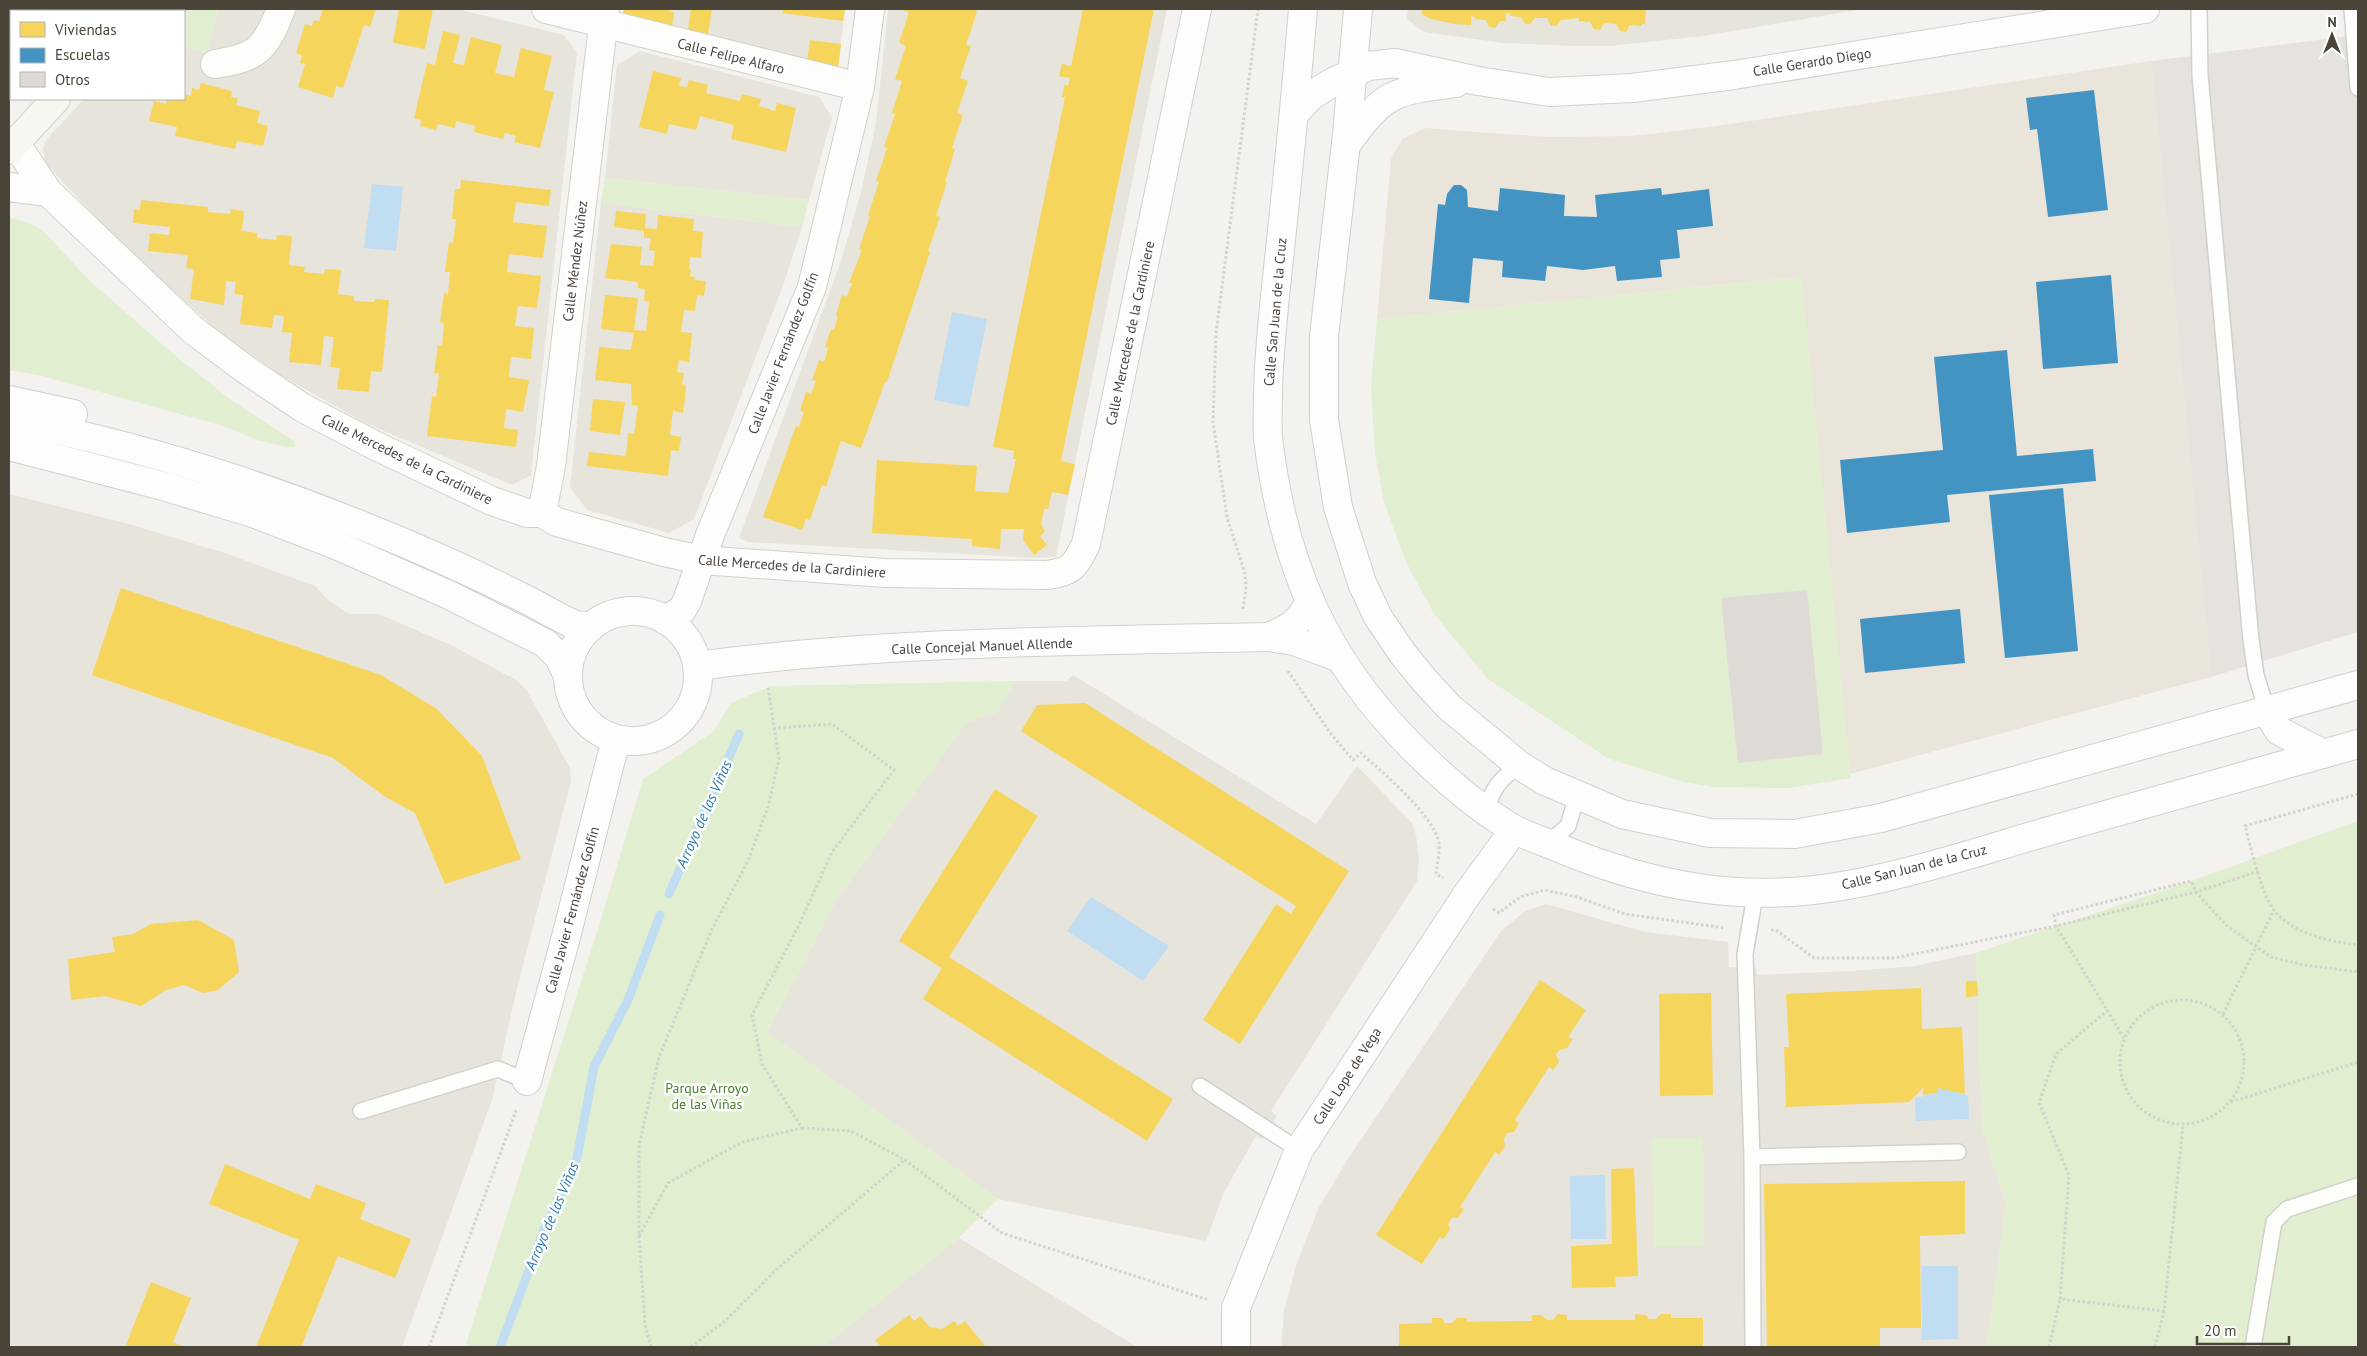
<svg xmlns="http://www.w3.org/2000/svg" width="2367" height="1356" font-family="'PT Sans',sans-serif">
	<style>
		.residential { fill: #e7e4dc }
		.education { fill: #eae5da }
		.green { fill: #e1eecf }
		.parking { fill: #e6e3df }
		.water { fill: #c0ddf1 }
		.homes { fill: #f6d55c }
		.schools { fill: #4393c3 }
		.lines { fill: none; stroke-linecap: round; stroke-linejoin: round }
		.stream { stroke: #c0ddf1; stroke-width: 9 }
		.building { fill: #dedbd6 }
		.lane-casing { stroke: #d2d0cb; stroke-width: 18 }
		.street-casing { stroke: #d2d0cb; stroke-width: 30 }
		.secondary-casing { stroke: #d3cfc5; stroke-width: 30 }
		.path { stroke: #d3d2cc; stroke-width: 3; stroke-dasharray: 2.5 2.5; stroke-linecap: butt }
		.lane { stroke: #fdfdfc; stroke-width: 15 }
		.street { stroke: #fdfdfc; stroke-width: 28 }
		.secondary { stroke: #f7f6f1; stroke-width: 28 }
		.labels { text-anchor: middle; stroke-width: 5; stroke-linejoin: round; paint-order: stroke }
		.street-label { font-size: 14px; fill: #4b4439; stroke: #fff }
		.park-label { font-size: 14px; fill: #4a7f2a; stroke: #fff }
		.water-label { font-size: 15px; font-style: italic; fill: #2e7ab2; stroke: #fff }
	</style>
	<rect width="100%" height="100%" fill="#f4f2ee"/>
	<g class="residential">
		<path d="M9,9H97L96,11H11V92L9,93Z"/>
		<path d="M219,9H457L564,35L577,52L531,475L512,485L365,423L284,377L223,335L126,249L45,163L43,148L46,140L84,99H184V47L206,53Z"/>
		<path d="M624,9H845L838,69L623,14Z"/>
		<path d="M888,9H1167L1056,557L1034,558L748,542L739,538L841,261L861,192L876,123Z"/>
		<path d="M1408,9H1863L1703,36L1609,46H1574L1504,43L1424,32L1407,19Z"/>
		<path d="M640,51L819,97L832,118L809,200L605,178L617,65Z"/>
		<path d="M601,203L802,227L785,280L694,519L669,533L587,510L570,487Z"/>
		<path d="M9,494L129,524L225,553L315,586L329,601L350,614H379L453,646L518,681L527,691L570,768L571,781L517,988L492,1100L402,1347H9Z"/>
		<path d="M1073,675L1316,824L1357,766L1412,823L1416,835L1419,860L1417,881L1271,1111L1277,1116L1262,1139L1256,1136L1224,1192L1206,1241L998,1199L767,1032L837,899L966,723L997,712L1016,681H1066Z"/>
		<path d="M1546,904L1645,932L1728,942L1729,967L1756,968L1757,975L1852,971L1915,966L1976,953L1982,1128L2006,1204L1987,1347H1281L1284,1311L1296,1266L1318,1209L1346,1162L1501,931L1525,911Z"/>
		<path d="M959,1238L1137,1347H822Z"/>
	</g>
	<path class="education" d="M2151,61L2211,677L1850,774L1801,277L1377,319L1391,159L1402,139L1425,128L1548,137L1632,136L1709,127Z"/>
	<g class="green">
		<path d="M155,9H219L206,53L184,47V11H153Z"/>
		<path d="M605,178L809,200L802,227L601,203Z"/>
		<path d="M12,218L29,223L42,230L91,282L178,358L231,400L294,441L295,447H287L257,440L224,426L42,376L9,370V219Z"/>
		<path d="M1802,277L1851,778L1788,788L1712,787L1684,782L1609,759L1488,679L1434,614L1406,562L1384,502L1375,454L1371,385L1377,319Z"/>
		<path d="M1016,681L997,712L966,723L837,899L767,1032L998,1199L959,1238L822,1347H470L466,1344L601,919L643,779L714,731L731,703L771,686Z"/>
		<path d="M2358,821V1347H1987L2006,1204L1982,1128L1976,953L2191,881Z"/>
		<path d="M1703,1137L1704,1246L1654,1247L1652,1138Z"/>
	</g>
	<path class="parking" d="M2358,35V632L2211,677L2151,61Z"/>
	<g class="water">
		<path d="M372,184L403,187L396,251L364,248Z"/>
		<path d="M952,312L987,319L969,407L934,400Z"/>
		<path d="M1091,897L1169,946L1143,981L1067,931Z"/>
		<path d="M1937,1088L1953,1090L1968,1096L1969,1119L1916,1121L1915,1098L1937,1093Z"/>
		<path d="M1605,1175L1606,1239H1571L1570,1176Z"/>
		<path d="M1921,1266H1958V1339L1922,1340Z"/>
	</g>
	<g class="homes">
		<path d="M69,9H97L96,11H68Z"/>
		<path d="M323,9H376L370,27L364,25L343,88L336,86L333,98L298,87L305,64L300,63L302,56L296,53L305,24L312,26L314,20L319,21Z"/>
		<path d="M399,9H433L425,49L393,43Z"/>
		<path d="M624,9H669V11L674,12L672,27L623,14Z"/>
		<path d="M691,9H712L708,35L688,30Z"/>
		<path d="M783,9H845L843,21L782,13Z"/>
		<path d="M904,9H974L977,12L966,45L971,46L960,78L968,81L957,113L963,115L952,148L955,149L945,182H947L936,216L940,217L928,251L930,252L887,382H885L861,448L841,441L826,487L822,485L810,520L806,519L802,530L763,517L796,426L799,427L804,412L800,411L806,392L811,394L816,381L812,380L819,360L824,362L828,348L825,347L831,329L834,330L838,316L836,315L842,295L847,297L852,283H849L862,250L859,249L870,216L868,215L879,182L876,181L887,148L884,147L895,114L892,113L902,81L895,79L906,46L899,43L909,12L903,11Z"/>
		<path d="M1083,9H1154L1061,461L1075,464L1068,495L1052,492L1048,509H1044L1041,524L1045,532L1040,536L1047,545L1034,555L1023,540L1024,529H1001L1000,549L972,546V539L872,533L877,460L977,466L975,491L1008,493L1016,459H1013L1014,451L993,447L1065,97H1062L1064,85L1068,86L1070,78L1059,76L1062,64L1071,66Z"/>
		<path d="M1422,9H1646L1645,24H1642L1641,26L1630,25L1626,32L1620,31L1616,24L1604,23L1600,30L1594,29L1590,22L1579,21V18L1561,20L1556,26H1551L1547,18H1535L1530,24H1525L1521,17L1510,16V13H1506V21H1500L1495,28L1489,27L1486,20L1475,19V17L1471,16V25L1455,24L1431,19L1422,14Z"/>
		<path d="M443,31L460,35L453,63L464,65L471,37L502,45L495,73L514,77L521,48L552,56L544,90L554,92L540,148L514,142L516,136L505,133L503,139L474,132L475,126L456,121L455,128L438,124L436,130L420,126L421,120L414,118L427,63L435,65Z"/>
		<path d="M810,40L841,44L838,69L807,61Z"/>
		<path d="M653,71L681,78L679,86L687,87L689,80L708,85L706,93L740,101L742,94L761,99L759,106L775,111L777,103L796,108L786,152L731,139L734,125L700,116L696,130L669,124L667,134L639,127Z"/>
		<path d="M201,83L232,91L231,97L238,98L236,105L260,111L257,123L268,126L263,146L237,141L235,149L175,136L177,127L149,121L154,101L166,104L167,99H184V94L191,96L192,88L199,90Z"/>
		<path d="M461,180L551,190L549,206L516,202L513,222L547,226L543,258L509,254L507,272L541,276L537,308L518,306L515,326L534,328L531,359L511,357L509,377L529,380L523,412L506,409L504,428L518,430L516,447L427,436L432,396L436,397L439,374L434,373L438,345L442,346L444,323L440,322L444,293L448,294L450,272H445L449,242L453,243L456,219H452L455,189H460Z"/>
		<path d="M141,200L208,207V212L230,214L231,209L244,211L242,231L257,233V238L276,240L277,235L292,236L289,265L305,267L304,272L324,274L325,269L341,270L338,294L354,296V301L374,302L375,299L389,300L382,372L371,371L369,392L337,389L340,368L330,367L334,337L324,336L321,365L289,362L292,333L282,332L284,316L274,315L272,328L240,324L243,295L234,294L236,282L226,281L224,305L190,299L194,269L186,268L188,255L148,251L150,233L169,235L170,227L133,223L134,209L140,210Z"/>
		<path d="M616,211L646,214L645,228L657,229L658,215L694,219L693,231L703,232L701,258L690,257L689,270H691L690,276L695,277L694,280L706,281L704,296L697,295L695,311L684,310L681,332L692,333L689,362L679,360L677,372L684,373L682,384L686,385L685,399L683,413L673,411L670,435L681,437L679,451L671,450L668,476L587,466L589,452L626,456L628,433L634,434L638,406L632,405L631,384L595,380L599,347L631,350L634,333L601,329L605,295L638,298L634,330L646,331L649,302L644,301L645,289L638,288V282L605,278L611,244L642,247L640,265L653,266L655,251L649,250L651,238H644V231L614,227Z"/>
		<path d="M593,399L625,402L620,435L590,431Z"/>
		<path d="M121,588L381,675L437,709L482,756L521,859L445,884L415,813L384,796L333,758L92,675Z"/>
		<path d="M1085,703L1349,871L1240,1044L1203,1020L1276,904L1291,914L1296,906L1021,731L1037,705Z"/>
		<path d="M995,789L1038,816L949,957L1173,1099L1147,1141L923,999L942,968L899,941Z"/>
		<path d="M198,920L234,940L239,972L218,990L203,993L184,985L166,990L141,1006L105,996L71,1000L68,959L115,952L112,937L133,934L151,924Z"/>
		<path d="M1540,980L1586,1010L1568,1037L1573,1039L1567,1048L1560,1050L1556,1054L1559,1062L1553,1070L1549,1067L1515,1120L1519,1123L1514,1132L1507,1133L1504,1139L1505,1146L1499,1155L1495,1152L1460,1207L1464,1209L1458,1218H1452L1448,1224L1450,1229L1444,1239L1440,1237L1422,1264L1376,1235Z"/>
		<path d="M1966,981H1977L1978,996L1966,997Z"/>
		<path d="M1921,988L1922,1029L1962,1027L1965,1094L1937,1088V1093L1923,1095V1088L1909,1102L1786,1107L1784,1047H1789L1786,994Z"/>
		<path d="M1711,993L1713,1095L1660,1096L1659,994Z"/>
		<path d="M225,1164L310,1199L316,1184L366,1203L360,1219L411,1239L395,1278L338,1256L301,1347H256L299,1240L209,1204Z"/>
		<path d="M1634,1168L1638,1276L1615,1277L1616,1287L1572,1288L1571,1246L1612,1244L1611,1169Z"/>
		<path d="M1965,1181V1234L1920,1236L1921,1328H1880V1347H1767L1764,1184Z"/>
		<path d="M151,1282L191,1298L173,1342L185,1347H125Z"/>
		<path d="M1558,1314L1567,1315V1320H1635V1314L1646,1315L1649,1319H1656L1661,1314H1671V1318H1703V1347H1399V1324L1432,1323V1318H1442L1445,1323H1452L1457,1318H1467V1322L1532,1321V1315H1541L1547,1320H1553Z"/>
		<path d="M909,1315L914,1321L920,1316L930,1327L942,1329L954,1321L958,1326L965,1321L986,1347H881L875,1340Z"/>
	</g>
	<g class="schools">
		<path d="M2094,90L2108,210L2048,217L2037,129L2030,130L2026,98Z"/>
		<path d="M1454,185H1461L1467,190L1468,207L1498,211L1500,188L1565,195L1564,216L1597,217L1595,195L1661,188L1662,195L1709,189L1713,226L1677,230L1680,258L1660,260L1662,277L1617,281L1615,266L1583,270L1547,266L1545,281L1502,277L1503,261L1473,258L1469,303L1429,299L1438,204L1445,205L1447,194Z"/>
		<path d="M2111,275L2118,363L2043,369L2036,282Z"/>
		<path d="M2007,350L2017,456L2093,449L2096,481L1947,495L1950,522L1847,533L1840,460L1943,450L1934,357Z"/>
		<path d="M2063,488L2078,651L2005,658L1989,495Z"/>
		<path d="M1960,609L1965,663L1865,673L1860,619Z"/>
	</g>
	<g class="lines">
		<g class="stream">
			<path d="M669,894L739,734"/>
			<path d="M500,1347L543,1233L577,1158L594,1067L628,1000L660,915"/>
		</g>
	</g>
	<path class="building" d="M1807,590L1823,754L1738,763L1721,598Z"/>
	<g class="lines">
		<defs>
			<g id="lane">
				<path d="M2199,9L2200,75L2251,640L2256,675L2267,711"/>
				<path d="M2352,9L2358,88"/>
				<path d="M1487,811C1492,787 1500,780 1519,765"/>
				<path d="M1548,843L1568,826L1577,796"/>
				<path d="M1200,1086L1299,1150"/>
				<path d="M361,1111L498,1069L527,1081"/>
				<path d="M1752,1157L1958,1152"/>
				<path d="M1753,1347L1752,1157L1745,954L1755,895"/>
				<path d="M2253,1347L2274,1222L2287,1209L2358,1186"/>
			</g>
			<g id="street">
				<path d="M546,9L860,87"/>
				<path d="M1303,9C1296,92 1288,175 1279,259C1274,304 1269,348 1268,393C1268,408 1267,423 1268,438C1283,563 1323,658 1413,748C1442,777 1474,805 1510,827C1525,836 1543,841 1559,848C1654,887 1745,904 1848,885C1918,872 1987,849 2056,829C2157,801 2258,773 2358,744"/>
				<path d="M1358,9L1347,134L1324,336V420L1338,507L1362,583L1378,617L1403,654L1425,681L1449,707L1519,765L1545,781L1622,814L1710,833L1795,834L1881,818L2358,685"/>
				<path d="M215,64C258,58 266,48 281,9"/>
				<path d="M1295,113L1312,95L1333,82L1369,66L1395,63L1478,81L1549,92L1632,88L1734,75L2145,9"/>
				<path d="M9,144H16L48,192L194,331L245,369L303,408L376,446L492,501L527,513H542L557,522L664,552L701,560L885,573L1047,575C1072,572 1075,566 1086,544L1197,9"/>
				<path d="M1346,145C1384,92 1393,91 1456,83"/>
				<path d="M9,187L48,192"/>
				<path d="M9,400L73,414"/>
				<path d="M9,420C129,443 249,480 363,526C413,546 463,568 511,592C533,602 553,615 575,625L590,627"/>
				<path d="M9,446L163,486L253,513L336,545L449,595L545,643L559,657L567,674"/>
				<path d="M542,513L551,466L605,9"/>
				<path d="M1309,602C1301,622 1288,629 1268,637L1294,641L1338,657"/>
				<circle cx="633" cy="676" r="65"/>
				<path d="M665,620L682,610L687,601L710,535L812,287L860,87L870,9"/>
				<path d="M697,666C884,641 1079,641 1268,637"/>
				<path d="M2267,711L2279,731L2324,754"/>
				<path d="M527,1081L566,937L616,739"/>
				<path d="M1236,1347V1308L1299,1150L1468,893L1514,830"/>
			</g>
			<g id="secondary">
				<path d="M125,11L127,9"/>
				<path d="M9,150L56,99"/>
			</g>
		</defs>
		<use href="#lane" class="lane-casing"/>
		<use href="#street" class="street-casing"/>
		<use href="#secondary" class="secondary-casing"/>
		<g class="path">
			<path d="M1243,609L1246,588L1245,574L1227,517L1213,422L1216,333L1258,9"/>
			<path d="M1288,671L1331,734L1353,760L1361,753C1383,773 1433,814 1439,843C1440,852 1437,865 1436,874L1443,878"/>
			<path d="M2358,794L2245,826C2251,848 2261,893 2274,910C2294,935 2329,941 2358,945"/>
			<path d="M1493,909L1499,913L1520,897L1545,890L1577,897L1625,914L1725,928"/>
			<path d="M1771,930H1776L1814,958H1894L2056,926L2196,892L2259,871"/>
			<circle cx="2182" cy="1062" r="62"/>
			<path d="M2108,1010L2056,1054L2039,1103L2069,1175L2060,1299L2164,1311"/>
			<path d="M2223,1014L2274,910"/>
			<path d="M2124,1038L2056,926L2054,915L2191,881L2196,892L2227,926L2271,957L2304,965L2358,972"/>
			<path d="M2231,1102L2358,1062"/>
			<path d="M802,1128L851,1131L905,1160L1002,1233L1209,1300"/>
			<path d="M639,1236L668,1183L742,1142L802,1128L762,1064L752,1015L800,923L832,852L894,770L832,724L776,728"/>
			<path d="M429,1347L517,1108"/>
			<path d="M651,1347L645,1325L639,1236V1145L659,1057L712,929L748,861L768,807L779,759L768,687"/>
			<path d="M691,1347L725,1321L776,1270L904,1160"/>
			<path d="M2049,1347L2060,1299"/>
			<path d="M2155,1347L2164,1311L2183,1125"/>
		</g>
		<use href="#lane" class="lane"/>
		<use href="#street" class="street"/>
		<use href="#secondary" class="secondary"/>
	</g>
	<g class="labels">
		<g class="street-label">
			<text transform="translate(731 56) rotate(14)" y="5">Calle Felipe Alfaro</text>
			<text transform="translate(1812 62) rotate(-9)" y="5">Calle Gerardo Diego</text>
			<text transform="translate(575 261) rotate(-83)" y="5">Calle Méndez Núñez</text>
			<text transform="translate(1275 312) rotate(-85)" y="5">Calle San Juan de la Cruz</text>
			<text transform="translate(1130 333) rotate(-78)" y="5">Calle Mercedes de la Cardiniere</text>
			<text transform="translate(783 353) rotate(-69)" y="5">Calle Javier Fernández Golfín</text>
			<text transform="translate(407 459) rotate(26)" y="5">Calle Mercedes de la Cardiniere</text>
			<text transform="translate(792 566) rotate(4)" y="5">Calle Mercedes de la Cardiniere</text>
			<text transform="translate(982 646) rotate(-2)" y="5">Calle Concejal Manuel Allende</text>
			<text transform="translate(1914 867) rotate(-14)" y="5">Calle San Juan de la Cruz</text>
			<text transform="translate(572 910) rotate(-75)" y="5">Calle Javier Fernández Golfín</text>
			<text transform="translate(1347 1076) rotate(-57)" y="5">Calle Lope de Vega</text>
		</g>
		<g class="park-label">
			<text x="707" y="1093">Parque Arroyo<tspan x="707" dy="16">de las Viñas</tspan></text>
		</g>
		<g class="water-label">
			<text transform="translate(704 814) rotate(-66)" y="5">Arroyo de las Viñas</text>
			<text transform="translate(552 1216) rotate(-67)" y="5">Arroyo de las Viñas</text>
		</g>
	</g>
	<rect width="2367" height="1356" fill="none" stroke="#4b4439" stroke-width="20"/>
	<rect x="10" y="10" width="175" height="90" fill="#ffffff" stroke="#b7b4b0"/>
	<rect x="20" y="22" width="25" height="15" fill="#f6d55c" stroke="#b7b4b0"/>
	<text x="55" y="35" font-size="15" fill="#4b4439">Viviendas</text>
	<rect x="20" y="48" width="25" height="15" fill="#4393c3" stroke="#b7b4b0"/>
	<text x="55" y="60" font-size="15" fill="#4b4439">Escuelas</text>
	<rect x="20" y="72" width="25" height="15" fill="#dedbd6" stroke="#b7b4b0"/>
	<text x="55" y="85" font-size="15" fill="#4b4439">Otros</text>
	<g transform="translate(2332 35)" stroke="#ffffff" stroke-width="4" paint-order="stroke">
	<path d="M0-4L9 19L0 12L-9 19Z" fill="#4b4439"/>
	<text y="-8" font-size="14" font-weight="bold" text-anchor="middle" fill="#4b4439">N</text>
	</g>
	<path d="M2197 1336v8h92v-8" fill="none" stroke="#4b4439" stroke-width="2.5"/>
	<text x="2204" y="1336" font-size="15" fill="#4b4439" stroke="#ffffff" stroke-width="4" paint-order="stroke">20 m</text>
</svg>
